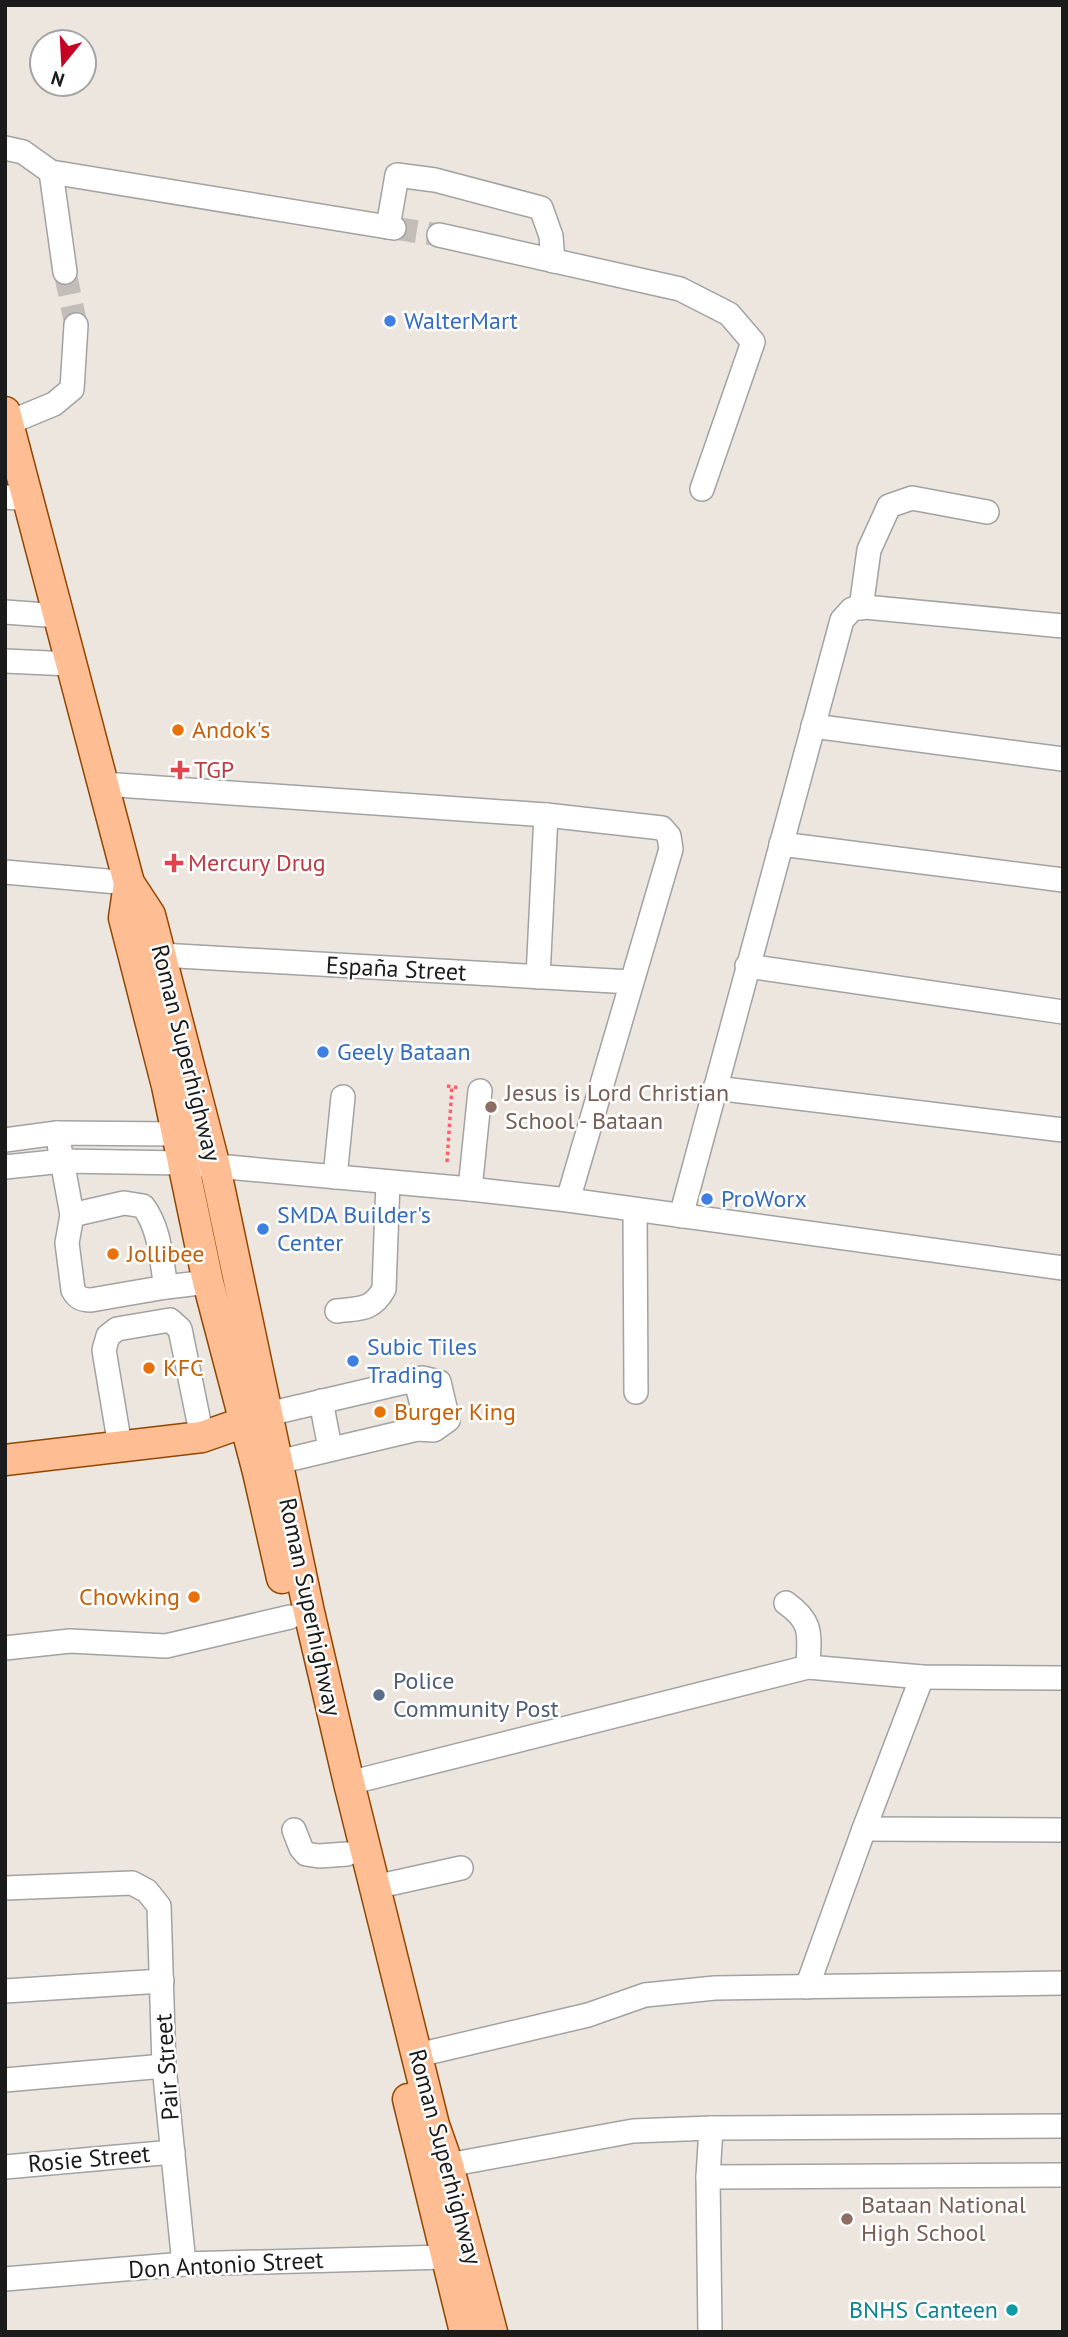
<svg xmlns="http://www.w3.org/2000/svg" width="1068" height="2337" font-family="'PT Sans',sans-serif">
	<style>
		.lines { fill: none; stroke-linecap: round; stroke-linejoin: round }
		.minor-tunnel { stroke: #c3bdb8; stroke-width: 23; stroke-dasharray: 23 11; stroke-linecap: butt }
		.minor-casing { stroke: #a2a2a2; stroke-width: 26 }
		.major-casing { stroke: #924700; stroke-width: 33 }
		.path { stroke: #ff5f6b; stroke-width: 3.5; stroke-dasharray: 3.5 3.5; stroke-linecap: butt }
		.minor { stroke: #fff; stroke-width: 23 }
		.major { stroke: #ffbd93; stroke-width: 30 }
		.shop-dot { fill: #3f7fe0; stroke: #fff; stroke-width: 2.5 }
		.food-dot { fill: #e8710a; stroke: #fff; stroke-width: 2.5 }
		.health-dot { fill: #e0444e; stroke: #fff; stroke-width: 2.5 }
		.education-dot { fill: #8d6e63; stroke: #fff; stroke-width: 2.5 }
		.service-dot { fill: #5c6f8a; stroke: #fff; stroke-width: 2.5 }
		.culture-dot { fill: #0f9aa8; stroke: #fff; stroke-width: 2.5 }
		.labels { text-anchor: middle; stroke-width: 5; stroke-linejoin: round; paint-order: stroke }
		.shop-label { font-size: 24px; fill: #366cbe; stroke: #fff; text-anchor: start }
		.food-label { font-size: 24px; fill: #c56008; stroke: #fff; text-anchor: start }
		.health-label { font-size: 24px; fill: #be3a42; stroke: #fff; text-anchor: start }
		.street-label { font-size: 24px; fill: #1b1b1b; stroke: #fff }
		.education-label { font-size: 24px; fill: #785e54; stroke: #fff; text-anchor: start }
		.service-label { font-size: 24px; fill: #4e5e75; stroke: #fff; text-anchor: start }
		.culture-label { font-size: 24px; fill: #0d838f; stroke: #fff; text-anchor: end }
	</style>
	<rect width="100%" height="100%" fill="#ede6df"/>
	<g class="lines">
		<g class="minor-tunnel">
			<path d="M394,228L439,235"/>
			<path d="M65,272L76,325"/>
		</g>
		<defs>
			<g id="minor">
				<path d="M5,148L23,152L51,172L65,272"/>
				<path d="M51,172L394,228"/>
				<path d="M388,227L397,175L435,180L541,208L551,236L553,261"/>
				<path d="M439,235L680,289L729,314L753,342L702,489"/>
				<path d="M8,423L54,404L72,389L76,325"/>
				<path d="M5,497L29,499"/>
				<path d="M861,608L869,550L889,506L912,498L987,512"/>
				<path d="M5,612L60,616"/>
				<path d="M5,661L71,664"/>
				<path d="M813,726L1063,759"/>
				<path d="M103,784L546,815L662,828L669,836L671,849L568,1200"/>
				<path d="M781,844L1063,880"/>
				<path d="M5,872L129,883"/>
				<path d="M161,955L631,982"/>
				<path d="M747,966L1063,1012"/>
				<path d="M538,977L546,815"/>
				<path d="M715,1088L1063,1130"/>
				<path d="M57,1133L72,1215L67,1243L73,1290C77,1298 82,1300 91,1300L166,1287"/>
				<path d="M5,1140L57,1133L177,1134L190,1137"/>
				<path d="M5,1167L63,1161L183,1163L470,1189L568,1200L1063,1268"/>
				<path d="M335,1177L343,1097"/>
				<path d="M470,1189L480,1091"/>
				<path d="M635,1210L636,1392"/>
				<path d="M72,1215L124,1203L143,1206C160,1228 161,1259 166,1287L208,1282"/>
				<path d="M681,1216L842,620L852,609L865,607L1063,626"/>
				<path d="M337,1311C359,1308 372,1311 384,1289L388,1182"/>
				<path d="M409,1382L417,1385L424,1413L417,1429"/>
				<path d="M321,1401L330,1448"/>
				<path d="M268,1414L422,1378L439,1382L448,1420L434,1430L417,1429L278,1462"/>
				<path d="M120,1446L104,1350L108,1336L117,1329L170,1320L180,1329L202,1437"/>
				<path d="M786,1603C814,1623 809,1635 808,1667"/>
				<path d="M5,1648L70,1641L166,1646L290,1617"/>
				<path d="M349,1783L808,1667L922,1677L1063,1678"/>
				<path d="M864,1829L1063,1830"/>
				<path d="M294,1830L301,1848L306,1854L319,1856L347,1854"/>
				<path d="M375,1887L461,1868"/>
				<path d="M5,1888L132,1883L147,1891L159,1906L164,2066L184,2264"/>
				<path d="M807,1987L864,1829L922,1677"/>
				<path d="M5,1991L162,1981"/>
				<path d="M418,2055L588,2015L645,1995L715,1988L1063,1983"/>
				<path d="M5,2080L164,2066"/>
				<path d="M711,2128L708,2177L1063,2175"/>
				<path d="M448,2165L633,2131L711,2128L1063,2126"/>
				<path d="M5,2167L173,2152"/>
				<path d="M708,2177L710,2332"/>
				<path d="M5,2279L184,2264L446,2257"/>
			</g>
			<g id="major">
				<path d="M5,412L129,883L150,915L215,1167L309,1612L349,1783L434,2125L448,2165L492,2332"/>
				<path d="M129,883L124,918L167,1086L208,1282L258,1472L282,1578"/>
				<path d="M5,1460L202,1437L262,1416"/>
				<path d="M408,2099L465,2332"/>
			</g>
		</defs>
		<use href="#minor" class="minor-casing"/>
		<use href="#major" class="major-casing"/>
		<g class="path">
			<path d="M447,1086L460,1088"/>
			<path d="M447,1162L452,1087"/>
		</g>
		<use href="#minor" class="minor"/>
		<use href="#major" class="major"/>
	</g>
	<g class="shop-dot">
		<circle cx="390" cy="321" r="7"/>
		<circle cx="323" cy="1052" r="7"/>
		<circle cx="707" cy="1199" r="7"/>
		<circle cx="263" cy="1229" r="7"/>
		<circle cx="353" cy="1361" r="7"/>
	</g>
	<g class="food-dot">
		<circle cx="178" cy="730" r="7"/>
		<circle cx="113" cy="1254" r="7"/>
		<circle cx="149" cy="1368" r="7"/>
		<circle cx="380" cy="1412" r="7"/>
		<circle cx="194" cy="1597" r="7"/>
	</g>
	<g class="health-dot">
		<path d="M176.5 759.5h7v7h7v7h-7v7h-7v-7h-7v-7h7z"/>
		<path d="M170.5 852.5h7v7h7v7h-7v7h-7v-7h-7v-7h7z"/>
	</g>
	<g class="education-dot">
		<circle cx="491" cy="1107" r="7"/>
		<circle cx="847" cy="2219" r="7"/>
	</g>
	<circle class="service-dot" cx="379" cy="1695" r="7"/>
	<circle class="culture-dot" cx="1012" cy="2310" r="7"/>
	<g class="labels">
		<g class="shop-label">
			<text x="404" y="329">WalterMart</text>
			<text x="337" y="1060">Geely Bataan</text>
			<text x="721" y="1207">ProWorx</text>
			<text x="277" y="1223">SMDA Builder's<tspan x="277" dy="28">Center</tspan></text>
			<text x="367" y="1355">Subic Tiles<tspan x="367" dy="28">Trading</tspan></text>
		</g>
		<g class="food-label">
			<text x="192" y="738">Andok's</text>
			<text x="127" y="1262">Jollibee</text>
			<text x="163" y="1376">KFC</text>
			<text x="394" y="1420">Burger King</text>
			<text x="180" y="1605" text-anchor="end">Chowking</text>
		</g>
		<g class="health-label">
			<text x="194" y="778">TGP</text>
			<text x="188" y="871">Mercury Drug</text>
		</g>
		<g class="street-label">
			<text transform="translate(396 969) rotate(3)" y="8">España Street</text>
			<text transform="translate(186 1053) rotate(76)" y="8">Roman Superhighway</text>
			<text transform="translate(310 1607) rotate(78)" y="8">Roman Superhighway</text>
			<text transform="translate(167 2067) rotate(-94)" y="8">Pair Street</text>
			<text transform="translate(445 2157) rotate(75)" y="8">Roman Superhighway</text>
			<text transform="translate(89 2159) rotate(-5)" y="8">Rosie Street</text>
			<text transform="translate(226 2265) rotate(-3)" y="8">Don Antonio Street</text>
		</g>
		<g class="education-label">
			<text x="505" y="1101">Jesus is Lord Christian<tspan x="505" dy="28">School - Bataan</tspan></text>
			<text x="861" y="2213">Bataan National<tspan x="861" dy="28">High School</tspan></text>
		</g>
		<g class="service-label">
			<text x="393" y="1689">Police<tspan x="393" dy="28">Community Post</tspan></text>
		</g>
		<g class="culture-label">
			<text x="998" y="2318">BNHS Canteen</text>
		</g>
	</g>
	<rect width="1068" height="2337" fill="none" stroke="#1b1b1b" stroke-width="14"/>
	<g transform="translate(63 63) rotate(198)"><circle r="33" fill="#ffffff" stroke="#a4a4a4" stroke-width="2"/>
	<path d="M0-5L12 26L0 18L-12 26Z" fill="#c60023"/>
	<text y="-10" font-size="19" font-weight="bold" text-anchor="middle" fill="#1b1b1b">N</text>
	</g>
</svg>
